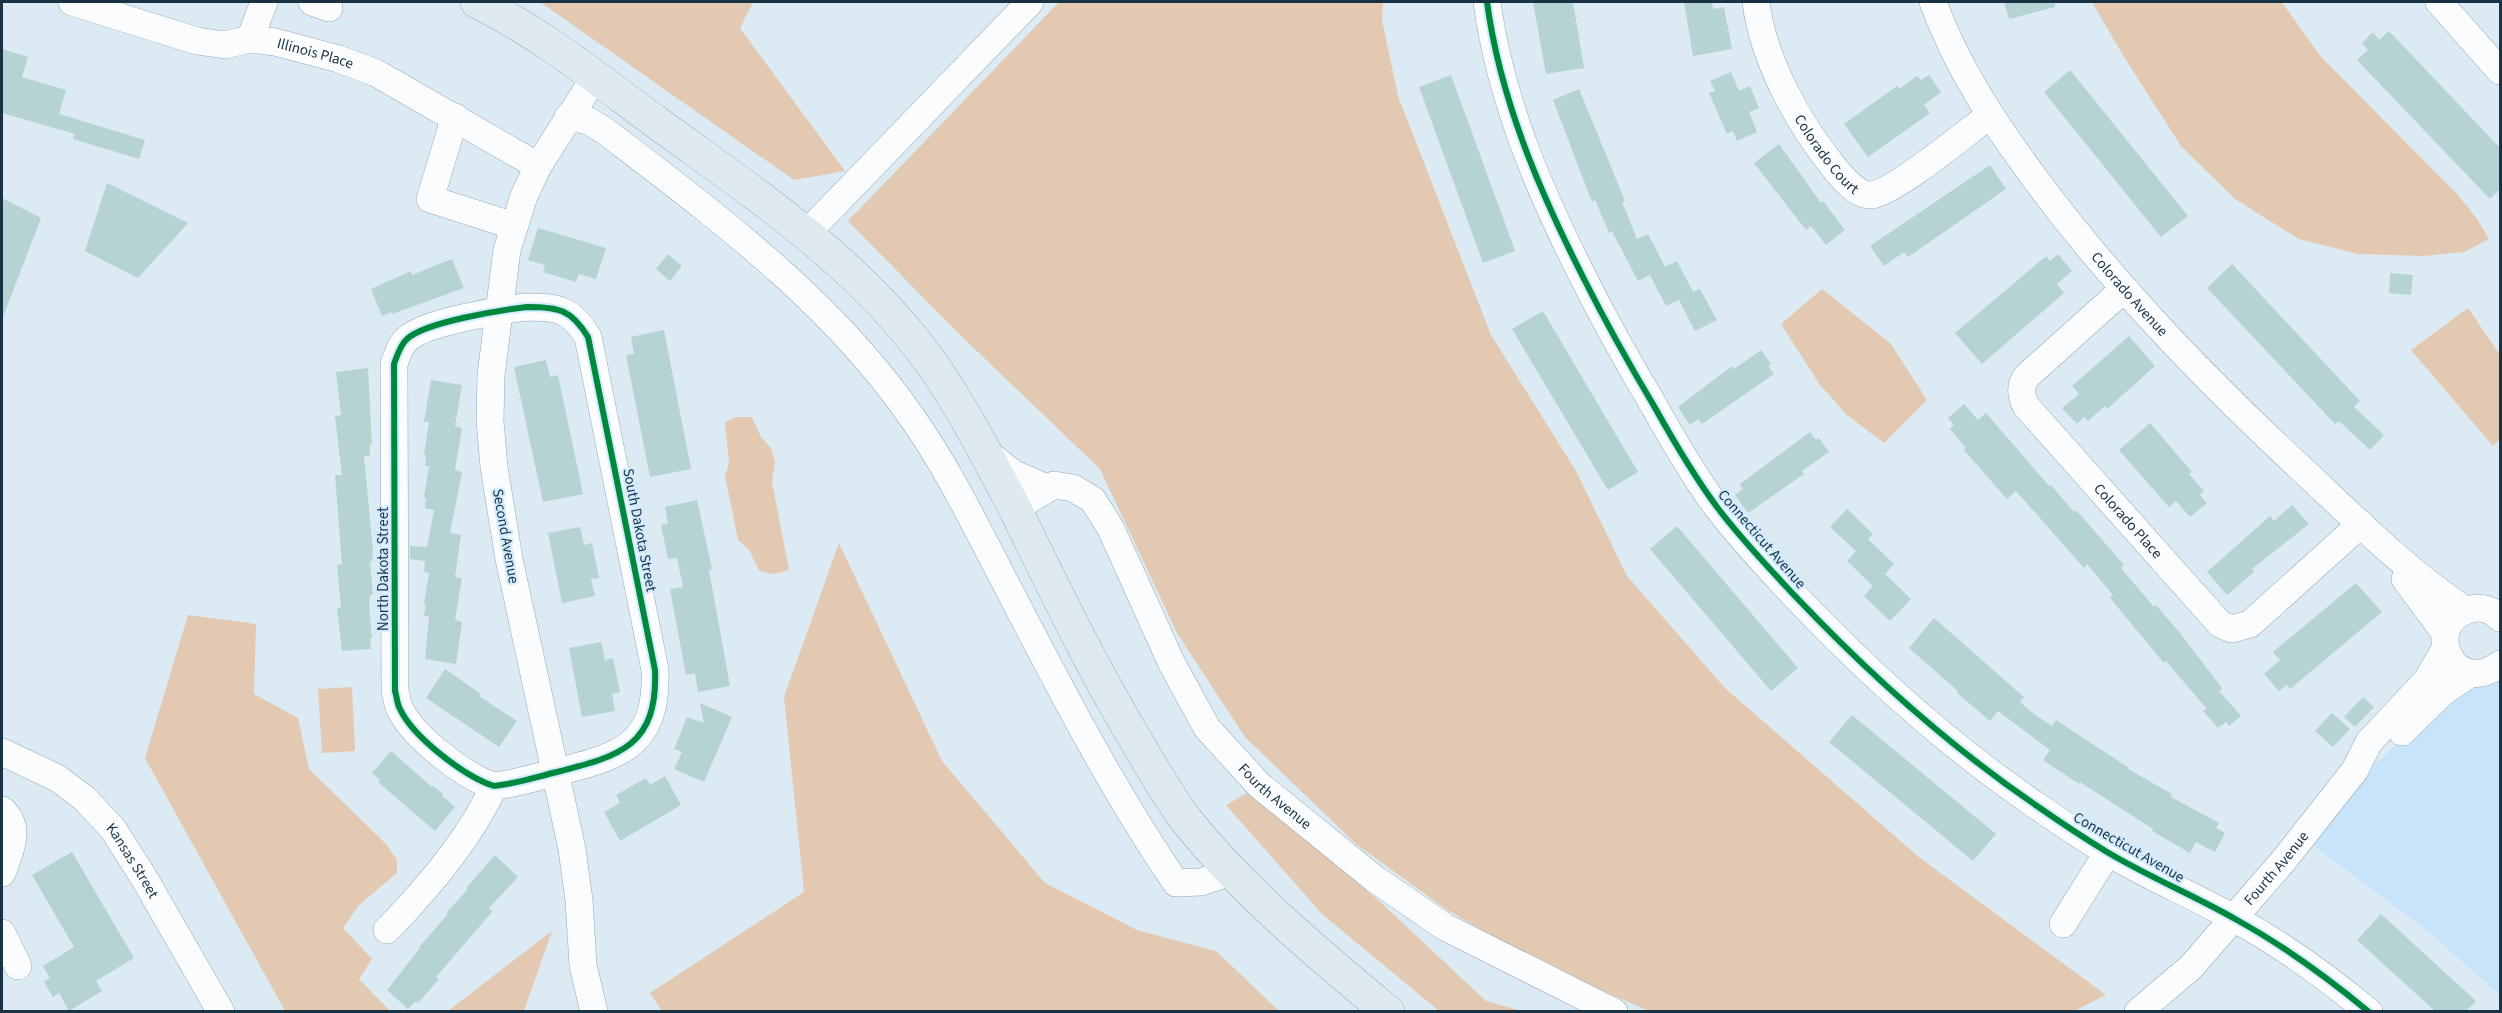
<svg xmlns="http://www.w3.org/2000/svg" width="2502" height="1013" font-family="'Source Sans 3',sans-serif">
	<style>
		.built { fill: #c8e4fa }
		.green { fill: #e4c9b2 }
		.building { fill: #b6d3d3 }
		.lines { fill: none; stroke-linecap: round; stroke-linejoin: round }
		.minor-casing { stroke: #96a8b4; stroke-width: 28 }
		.major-casing { stroke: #97aebb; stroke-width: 34 }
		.minor { stroke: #fafcfd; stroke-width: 27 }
		.major { stroke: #dfe9f0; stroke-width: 33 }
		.cycleway-casing { stroke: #d2ebfd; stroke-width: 10 }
		.cycleway { stroke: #00873e; stroke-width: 6 }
		.labels { text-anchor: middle; stroke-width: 4.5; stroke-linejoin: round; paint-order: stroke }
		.street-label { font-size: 15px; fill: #193345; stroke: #d2ebfd }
	</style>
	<rect width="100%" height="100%" fill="#dceaf3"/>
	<path class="built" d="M2500,666V995L2424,928L2310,843L2366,773L2456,689Z"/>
	<g class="green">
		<path d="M540,2H753L740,28L845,171L794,180Z"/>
		<path d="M1059,2H1383L1382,20L1398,96L1491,335L1576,471L1627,576L1725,688L1920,858L2106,995L2072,1012L1649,1011L1542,964L1447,910L1356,844L1245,737L1177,633L1100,469L957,332L848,221Z"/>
		<path d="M2092,2H2282L2321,57L2458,195L2477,219L2489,239L2464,252L2423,256L2358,254L2299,239L2235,199L2181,146L2124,57Z"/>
		<path d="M1822,289L1891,344L1927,400L1884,443L1847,415L1820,385L1781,324Z"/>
		<path d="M2468,308L2500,355V439L2493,446L2411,350Z"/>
		<path d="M736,417H752L761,437L771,448L775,462L772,482L789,570L774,574L759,571L750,551L738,540L725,476L729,464L725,422Z"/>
		<path d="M839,543L942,761L1045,883L1137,930L1216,951L1279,1011H662L650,993L804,892L784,697Z"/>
		<path d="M188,615L256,624L254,694L298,718L309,769L386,844L397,860V873L359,905L343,928L372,959L359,979L390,1011H285L145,758Z"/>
		<path d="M352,687L355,751L322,753L318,689Z"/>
		<path d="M1249,792L1377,899L1486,1001L1522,1011H1439L1322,914L1226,805Z"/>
		<path d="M552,931L524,1011H448Z"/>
	</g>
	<g class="building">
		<path d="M1533,2H1573L1584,68L1546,74Z"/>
		<path d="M1684,2H1712L1713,9L1724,7L1732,49L1693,56Z"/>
		<path d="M2004,2H2055V7L2009,19Z"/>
		<path d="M2389,31L2500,148V189L2490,199L2357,60L2368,50L2362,43L2373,32L2379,40Z"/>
		<path d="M2,49L28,57L22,77L66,90L59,114L145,140L139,159L73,139L75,134L2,113Z"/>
		<path d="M2070,70L2188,216L2161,237L2044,92Z"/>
		<path d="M1731,72L1739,91L1750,86L1759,108L1749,112L1757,132L1737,141L1733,131L1727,134L1709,93L1715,91L1710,81Z"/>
		<path d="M1451,75L1515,251L1483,263L1419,87Z"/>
		<path d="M1929,75L1941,92L1924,105L1930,113L1868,157L1844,124L1897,86L1899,89L1917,76L1921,80Z"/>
		<path d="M1579,89L1625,201L1622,202L1637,239L1648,234L1665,267L1677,261L1693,292L1700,289L1717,320L1695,331L1679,300L1666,306L1650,275L1638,281L1612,231L1609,233L1595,200L1592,202L1553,100Z"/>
		<path d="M1779,144L1821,203L1823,201L1845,230L1826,245L1811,226L1806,230L1754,163Z"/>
		<path d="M1990,165L2006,189L1908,257L1904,252L1884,266L1870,246Z"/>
		<path d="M107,183L188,223L138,278L85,251Z"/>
		<path d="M2,198L41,218L3,317H2Z"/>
		<path d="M538,228L606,248L596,279L579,274L576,282L543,272L545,265L528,260Z"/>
		<path d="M668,254L682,266L670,281L656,269Z"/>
		<path d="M2058,254L2072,271L2057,284L2064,293L1982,364L1955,333L2046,256L2050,261Z"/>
		<path d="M452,259L464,288L392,314L391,312L382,316L371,289L411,271L412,275Z"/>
		<path d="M2232,264L2360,401L2354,407L2384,435L2370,450L2339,421L2335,424L2207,288Z"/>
		<path d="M2390,273L2413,275L2411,295L2389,293Z"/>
		<path d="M1543,311L1638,472L1608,490L1512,329Z"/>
		<path d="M664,330L691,469L650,477L626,355L634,354L631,337Z"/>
		<path d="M2129,336L2155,366L2107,409L2105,406L2088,421L2084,417L2077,424L2062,408L2079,394L2072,386Z"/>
		<path d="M1761,350L1771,364L1768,366L1774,374L1702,424L1698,419L1690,425L1678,407L1732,366L1734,369Z"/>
		<path d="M546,360L550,377L558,375L583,494L543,502L514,367Z"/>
		<path d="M368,368L372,445H370V456H364L373,551L372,561L370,562L373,595H370L369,605L372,638H370L371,649L342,651L337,608H341L337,565L342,564L335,475H342L335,416L341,415L336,372Z"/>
		<path d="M431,380L462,385L455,426L462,428L455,470L462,472L450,533L461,535L455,577L462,578L455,620L462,622L456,664L425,659L429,616H424L426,605L424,604L429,573L424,572L425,561L410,559V546L427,547L434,510L425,508L426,498L424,497L429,466H425L426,455H424L429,422H424Z"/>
		<path d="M1964,404L1978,420L1986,413L2049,486L2051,485L2074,512L2076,510L2124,565L2121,568L2154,607L2156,605L2180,633L2222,688L2219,691L2241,716L2229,726L2226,722L2218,728L2203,711L2207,709L2166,661L2164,663L2110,598L2113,595L2087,564L2084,568L2016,491L2007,499L1964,450L1966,448L1950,429L1954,425L1948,418Z"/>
		<path d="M2150,423L2192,472L2189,474L2204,491L2200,495L2207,503L2190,517L2176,501L2169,507L2119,450Z"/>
		<path d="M1810,432L1816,440L1819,438L1829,452L1802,471L1804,474L1748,513L1735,495L1743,489L1740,484Z"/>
		<path d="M697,500L712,569L709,570L730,686L698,692L695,673L686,675L670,589L683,587L677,558L668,559L661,525L668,524L665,507Z"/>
		<path d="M2292,505L2309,524L2252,569L2254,572L2227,595L2207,572L2270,516L2274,521Z"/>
		<path d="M1847,509L1873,534L1868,539L1894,564L1885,574L1911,599L1890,621L1864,596L1873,586L1847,561L1856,551L1830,527Z"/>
		<path d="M1677,526L1798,668L1771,691L1650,549Z"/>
		<path d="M580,527L584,545L592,543L599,578L591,579L595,596L562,603L548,533Z"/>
		<path d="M2356,583L2382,612L2290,689L2287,685L2279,691L2264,674L2280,660L2273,652Z"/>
		<path d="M1934,618L2024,697L2020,702L2034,714L2052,726L2056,720L2129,768L2128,769L2172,794L2171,797L2219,823L2216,828L2225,833L2215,852L2196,842L2190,853L2152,831L2153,829L2080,782L2079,784L2043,760L2050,750L1998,711L1990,721L1957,693L1958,691L1909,648Z"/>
		<path d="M601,642L605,660L613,658L620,692L612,694L615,711L582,717L569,648Z"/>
		<path d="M445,669L481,694L479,696L517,721L499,747L426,698Z"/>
		<path d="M2363,697L2374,707L2355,727L2344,717Z"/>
		<path d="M700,703L732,717L704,782L674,769L682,752L674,749L687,717L704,723Z"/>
		<path d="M2332,713L2350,729L2333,747L2315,731Z"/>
		<path d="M1852,715L1996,834L1973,861L1829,742Z"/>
		<path d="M391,751L432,787L433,786L443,794L442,796L455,807L435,831L378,782L380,780L372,773Z"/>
		<path d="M665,776L681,805L620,841L604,812L620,803L616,795L646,778L650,785Z"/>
		<path d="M72,852L134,958L96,981L102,991L69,1011L59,993L53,997L44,982L50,978L43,966L74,947L32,875Z"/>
		<path d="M495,855L518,877L489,908L492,912L436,977L439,979L418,1003L416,1001L408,1009L387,990L420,948L419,947L448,914L446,913L468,889L466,888Z"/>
		<path d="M2381,914L2476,1001L2466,1011H2435L2357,940Z"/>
	</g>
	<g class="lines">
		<defs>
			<g id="minor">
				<path id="s1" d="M72,2L197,41L225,45L250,39L275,42L339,59L376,73L538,166"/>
				<path d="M312,2L329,8"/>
				<path d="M1487,2C1500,99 1539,190 1583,277C1605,321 1629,364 1654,406C1673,440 1693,475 1717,507C1740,538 1768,567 1795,596C1868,673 1949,746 2037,806C2060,822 2084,838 2107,852C2149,877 2195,896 2237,920C2284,946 2328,978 2369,1012"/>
				<path id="s2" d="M1756,2C1763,60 1799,125 1836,170C1845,180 1857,196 1872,195C1895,192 1967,132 1990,115"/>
				<path id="s3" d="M1933,2C1958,71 1998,129 2042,188C2121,293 2212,386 2307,474C2358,522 2407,571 2465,610"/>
				<path d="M2439,2L2500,71"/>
				<path d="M250,39L264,2"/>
				<path d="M455,117L430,199L514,226"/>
				<path d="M568,117L589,121L605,131C716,216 833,302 913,419C949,470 976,527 1005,582C1058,684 1111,788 1176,883L1201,882L1234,871"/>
				<path d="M806,234L1030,2"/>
				<path id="s4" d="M2124,289L2027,376C2019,386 2021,396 2026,406L2220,624L2232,629L2250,624L2361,524"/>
				<path d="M527,307C558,307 571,309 588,337L655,670C658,746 620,756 557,772C536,777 515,784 494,786C465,777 413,737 400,709C397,704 397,697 395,691L394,364C397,356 400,345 407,339C425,322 501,310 527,307Z"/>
				<path d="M986,452L1014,474L1047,488"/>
				<path id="s5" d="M1014,509L1054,485L1073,488L1093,500L1111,529L1172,664L1207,728L1259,785L1375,879L1445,927L1614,1012"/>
				<path d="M2405,579L2445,633"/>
				<path d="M2500,618C2493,610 2481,606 2471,609C2420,621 2452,700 2500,664"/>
				<path d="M2402,732L2443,692L2471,673"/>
				<path id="s6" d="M2,752L57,778L84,798L113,829L144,878L221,1012"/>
				<path d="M2,810C22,827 10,852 2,873"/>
				<path d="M2063,924L2108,852"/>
				<path d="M387,930C426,890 471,837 494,786"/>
				<path d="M2,933L18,966"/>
				<path d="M594,1012L583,965L579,900L572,849L509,559L494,467L490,421L491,375L507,250L524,196L538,166L595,77"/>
				<path id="s7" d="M2138,1012L2191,967L2284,860L2355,770L2369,742L2427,680L2445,649"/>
			</g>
			<path id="major" d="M477,2C541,33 599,80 656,122C755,194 860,263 932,364C964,410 989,459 1015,509C1053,586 1090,664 1134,737C1150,765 1167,794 1186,820C1243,891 1318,954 1388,1012"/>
		</defs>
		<use href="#minor" class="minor-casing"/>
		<use href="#major" class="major-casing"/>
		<use href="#minor" class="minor"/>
		<use href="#major" class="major"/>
		<defs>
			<g id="cycleway">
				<path d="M1487,2C1500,99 1539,190 1583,277C1605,321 1629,364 1654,406C1673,440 1693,475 1717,507C1740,538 1768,567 1795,596C1868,673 1949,746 2037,806C2060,822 2084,838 2107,852C2149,877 2195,896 2237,920C2284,946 2328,978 2369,1012"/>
				<path d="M527,307C558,307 571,309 588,337L655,670C658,746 620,756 557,772C536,777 515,784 494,786C465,777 413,737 400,709C397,704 397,697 395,691L394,364C397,356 400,345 407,339C425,322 501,310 527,307Z"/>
			</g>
		</defs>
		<use href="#cycleway" class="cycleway-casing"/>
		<use href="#cycleway" class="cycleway"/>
	</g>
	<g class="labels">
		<g class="street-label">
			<text dy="5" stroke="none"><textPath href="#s1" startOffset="252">Illinois Place</textPath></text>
			<text dy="5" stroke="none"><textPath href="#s2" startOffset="170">Colorado Court</textPath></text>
			<text dy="5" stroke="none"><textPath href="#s3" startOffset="354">Colorado Avenue</textPath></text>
			<text dy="5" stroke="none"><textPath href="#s4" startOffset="316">Colorado Place</textPath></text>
			<text transform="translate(640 530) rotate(79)" y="5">South Dakota Street</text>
			<text transform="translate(506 536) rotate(80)" y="5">Second Avenue</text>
			<text transform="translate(1762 539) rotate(49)" y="5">Connecticut Avenue</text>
			<text transform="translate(383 569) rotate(-90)" y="5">North Dakota Street</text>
			<text dy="5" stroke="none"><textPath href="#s5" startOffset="441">Fourth Avenue</textPath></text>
			<text transform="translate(2129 847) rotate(30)" y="5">Connecticut Avenue</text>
			<text dy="5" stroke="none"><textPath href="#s6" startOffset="174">Kansas Street</textPath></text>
			<text dy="5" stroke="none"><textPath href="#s7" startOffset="200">Fourth Avenue</textPath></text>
		</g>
	</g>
	<rect width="2502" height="1013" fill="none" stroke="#193345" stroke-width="6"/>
</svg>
